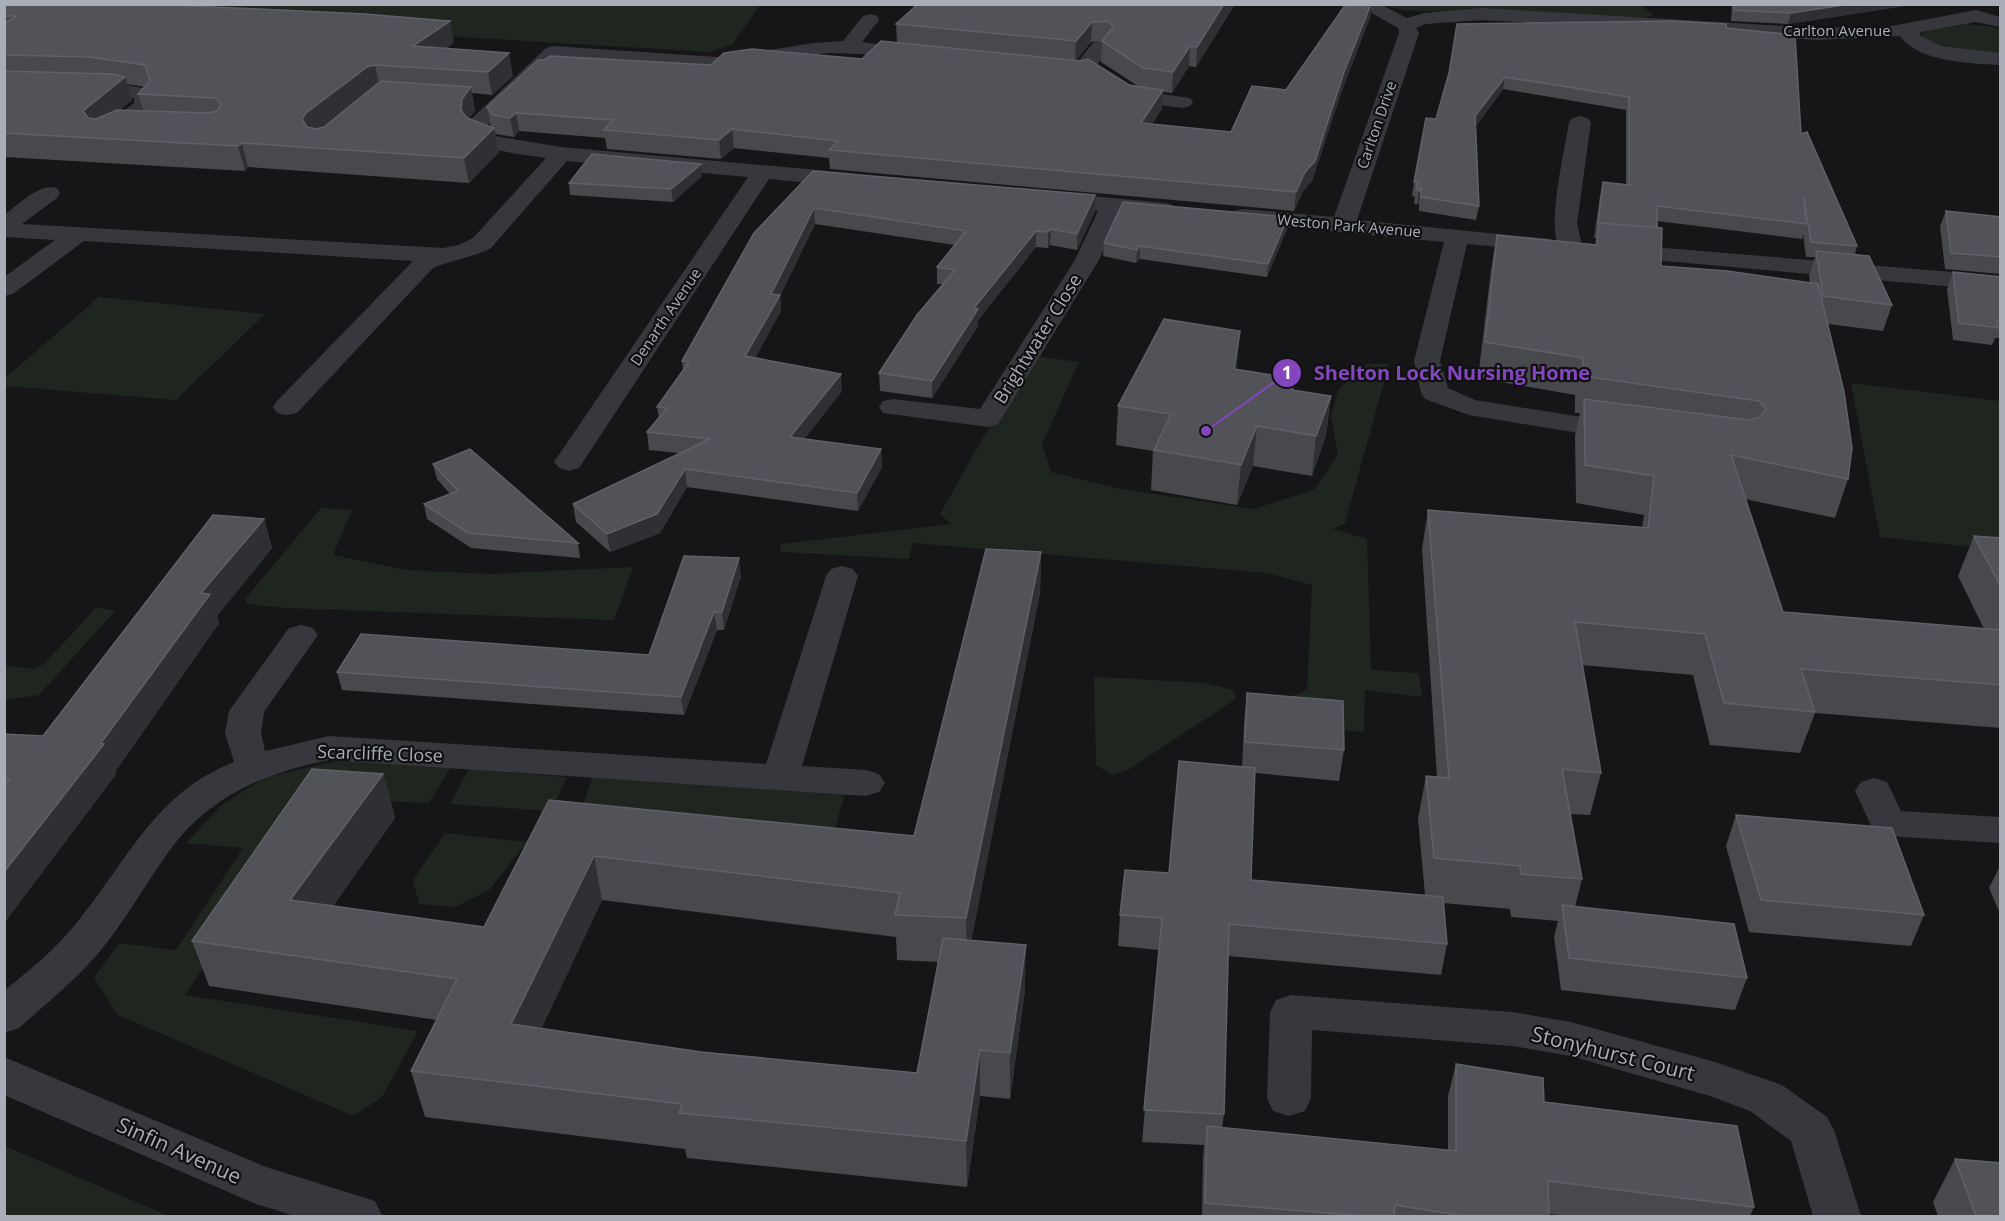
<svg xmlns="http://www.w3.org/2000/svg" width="2005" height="1221" font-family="'Open Sans',sans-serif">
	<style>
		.green { fill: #1e261f }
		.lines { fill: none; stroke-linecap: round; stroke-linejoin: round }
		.minor { fill: #37383d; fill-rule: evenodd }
		.wall { fill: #47494d; fill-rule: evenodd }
		.shaded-wall { fill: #2f3033 }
		.building { fill: #525359; stroke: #5f6168; stroke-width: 1.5 }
		.labels { text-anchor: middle; stroke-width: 4.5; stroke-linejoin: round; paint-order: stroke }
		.far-street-label { font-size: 15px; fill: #a8adb8; stroke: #111113 }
		.street-label { font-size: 18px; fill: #a8adb8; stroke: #111113 }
		.near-street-label { font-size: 21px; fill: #a8adb8; stroke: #111113 }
		.leader { fill: none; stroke: #8446be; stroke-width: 2 }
		.callout-dot { fill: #8446be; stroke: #111113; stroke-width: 2 }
		.mark-label { font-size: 18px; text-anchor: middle; font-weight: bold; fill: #fff }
		.callout-label { font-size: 20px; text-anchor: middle; font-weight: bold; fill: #8446be; stroke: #111113; stroke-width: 4.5; stroke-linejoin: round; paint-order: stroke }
	</style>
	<rect width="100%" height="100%" fill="#161618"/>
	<g class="green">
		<path d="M198,4L760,5L732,45L709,52L193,21L181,14Z"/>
		<path d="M1639,4L1652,13V16L1636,18C1579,16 1522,13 1465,11C1437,10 1410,15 1383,5Z"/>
		<path d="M1967,24L2000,28V54C1973,57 1944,51 1921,36L1925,31Z"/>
		<path d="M99,297L265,314L176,400L5,386V378Z"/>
		<path d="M1034,356L1079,362L1042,444L1051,472L1121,489L1254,509L1315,489L1338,454L1331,416L1338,390L1366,364H1389L1345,523L1333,529L1367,539L1371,670L1419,673L1422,697L1365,690L1364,732L1244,724L1307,689L1312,585L1267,573L913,543L909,559L780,552L781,544L951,524L940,514L984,436Z"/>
		<path d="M1851,383L2000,401V550L1880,537Z"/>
		<path d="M321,508L352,510L333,555L407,570L489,574L633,567L614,620L285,608L247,604L245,599Z"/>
		<path d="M97,607L115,611L39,695L5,700V665L32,669L44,664Z"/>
		<path d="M1100,677L1205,683L1233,690L1236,699L1128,770L1112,775L1096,765L1094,678Z"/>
		<path d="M341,760L451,767L429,803L317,799L185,995L418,1031L382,1097L354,1116L118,1015L94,978L119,943L176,950L243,848L186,843L223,804L266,777Z"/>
		<path d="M469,769L567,777L551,811L450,804Z"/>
		<path d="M604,774L846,791L833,835L579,815L592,778Z"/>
		<path d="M445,833L527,842L489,890L455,907L419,904L413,880Z"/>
		<path d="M4,1146H5L169,1216H5Z"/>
	</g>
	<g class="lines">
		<g class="minor">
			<path d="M1356,4H1380L1407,18L1424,13L1482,8L1818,28L1892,26L1976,10L2000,17V27L1976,22L1921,32L1919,35L1941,46L2000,53V65C1970,63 1920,63 1900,36L1818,40L1482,20L1426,24L1416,28L1419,33L1357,220L1550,239L1553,244L1550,249L1541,251L1467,244L1440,361L1448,388L1475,400L1631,425L1635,431L1631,437L1621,440L1469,415L1425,399L1421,393L1414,361L1444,242L1243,223L1235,221L1231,216L1235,211L1243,209L1334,217L1399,33L1398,28Z"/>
			<path d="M870,14L877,16L879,20L862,42L923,51L926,55L923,59L916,61L861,54L828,53L718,69L558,58L488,125L489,131L495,136L561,147L851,173L859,175L862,180L859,185L851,187L769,179L579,468L569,471L559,468L554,462L748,177L567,161L491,248C472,258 452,260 433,268L297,413L287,415L277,413L273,407L277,401L413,261L84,241L13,294L4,296V277L55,240L4,237V215C20,204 38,183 57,188L60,193L57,198L22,224L443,248L459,245L473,238L546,158C525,154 469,152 467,126L471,119L546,48L553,46L718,57L732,56L814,43L843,41L863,16Z"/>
			<path d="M1100,41L1107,43L1110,47C1104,55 1096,68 1089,74C1081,79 1050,74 1041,71L1038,67L1041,63L1048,61L1076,64L1093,43Z"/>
			<path d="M4,79L119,83L151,90L155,105L112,140L104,141L96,140L93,135L134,103V98L119,95L4,91Z"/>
			<path d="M1122,82L1141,91L1190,98L1193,102L1190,106L1183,108L1129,101L1112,88L1115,84Z"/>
			<path d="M1580,116L1587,118L1591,122L1577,223L1582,246L1579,251L1570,253L1561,251C1545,227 1565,152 1569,122L1573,118Z"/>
			<path d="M1049,192L1165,203L1173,205L1177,210L1173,215L1165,217L1120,213L1099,260L998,424L988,427L883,413L879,407L883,401L893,399L980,409L1075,260L1098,211L1041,204L1037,199L1041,194Z"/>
			<path d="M1617,244L2000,276V291L1608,256L1605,251L1608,246Z"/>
			<path d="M842,566L853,569L858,576L802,766L866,770L879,774L885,783L879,792L866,796L329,760C265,773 209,796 170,850C147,881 129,915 105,945C80,977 49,1001 19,1028L4,1033V991C31,969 57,948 78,921C128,860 155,793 234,762L225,733L229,711L289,628L301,625L313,628L318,635L264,712L261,733L265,751L329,736L766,764L826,576L831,569Z"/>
			<path d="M1874,778L1887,782L1901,811L2000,817V843L1887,836L1874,832L1855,791L1861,782Z"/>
			<path d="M1291,995L1512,1012L1571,1022L1715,1062L1782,1085L1827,1117L1834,1130L1861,1216H1813L1791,1141L1750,1111L1710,1096L1571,1056L1512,1046L1312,1030L1311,1098L1305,1111L1289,1116L1273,1111L1267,1098L1270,1012L1276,1000Z"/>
			<path d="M4,1057L266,1167L375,1201L382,1216H295L256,1204L4,1095Z"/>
		</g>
	</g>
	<g class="wall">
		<path d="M4,4L183,6L454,42L446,49L513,76L492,95L472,93L475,111L469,118L491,127L487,107L711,65L862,59L897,43L896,24L1235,4L1196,67L1189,66L1172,93L1163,92L1162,108L1152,124L1231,132L1286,90L1371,15L1342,90L1312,181L1303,191L1294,211L830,169L829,158L734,148L721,159L607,149L605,138L519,131L514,137L496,134L495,133L499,152L469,183L248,167L245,171L4,157ZM1102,41L1101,62L1138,86L1129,85L1081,61L1076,60L1091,42ZM127,84L145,87L138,94L144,111L120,110L132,100Z"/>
		<path d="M1732,4H1917L1788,24L1731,21Z"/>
		<path d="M1726,28L1801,134L1857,246L1855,254L1892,305L1883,331L1828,324L1848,479L1835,518L1745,499L1783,612L1984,629L1958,576L1974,536L2001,538V728L1815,713L1800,753L1710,745L1693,675L1582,665L1601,773L1590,815L1570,814L1582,879L1575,907L1747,978L1735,1010L1561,990L1554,937L1558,921L1511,917L1510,909L1443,903L1447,944L1441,975L1228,956L1224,1114L1222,1128L1448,1150V1096L1456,1064L1544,1102L1754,1207L1750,1216H1569L1549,1214V1216H1202L1203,1158L1204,1145L1142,1142L1159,950L1118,946L1120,915L1169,873L1242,767L1244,724L1247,693L1344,750L1339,781L1255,773L1251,880L1425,895L1418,819L1426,776L1437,777L1422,549L1428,510L1642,527L1644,515L1576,503L1575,436L1580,413H1575V395L1478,378L1491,270L1497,235L1595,245L1596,238H1594L1600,196L1603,182L1626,185V110L1503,89L1476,126L1479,206L1476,220L1419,211V202L1417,205L1414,203L1415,197L1412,196L1414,182L1436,119L1449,73ZM1657,221L1802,239L1803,234L1806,257H1815L1809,276L1810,283L1661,266Z"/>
		<path d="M813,171L1095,211L1077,250L1050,245L1048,248L1036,247L978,320V326L932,398L880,391L879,373L943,284H937V267L955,245L815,224L780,296L781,311L755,358L842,391L804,439L881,449L882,467L858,511L687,487L660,533L610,552L576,522L573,504L679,453L649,450L647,432L659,418L657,407L683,371L682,361Z"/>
		<path d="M702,176L673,202L570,195L569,183Z"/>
		<path d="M1946,211L1998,217L2001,211V274L1945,269L1940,226Z"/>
		<path d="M1287,229L1267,277L1140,259L1136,263L1103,256L1104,243Z"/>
		<path d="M1953,272L2001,277V338H1995L1992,345L1953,340L1947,289Z"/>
		<path d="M1237,369L1294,390L1331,396L1326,435L1312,476L1253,466L1237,505L1151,490L1153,451L1116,445L1118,406Z"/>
		<path d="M433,464L578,543L580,558L471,548L427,519L424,504L450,494L437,479Z"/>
		<path d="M264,519L272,548L217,616L219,623L115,772L116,774L4,923V734L43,736Z"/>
		<path d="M1041,552L1040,593L971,940L1025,990L1010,1099L980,1096L967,1187L687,1158L685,1149L425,1117L411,1071L437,1020L209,986L192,941L383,774L395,818L333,906L484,927L549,800L914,836ZM602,900L896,937L897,960L938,962L917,1073L701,1052L541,1029Z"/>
		<path d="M741,576L724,630H717L684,715L342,690L337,672L649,655Z"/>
		<path d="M1736,815L1924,915L1911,946L1749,932L1726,846Z"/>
		<path d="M2001,864V916L1989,888Z"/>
		<path d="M1955,1159L2001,1216H1938L1933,1202Z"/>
	</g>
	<g class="shaded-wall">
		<path d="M185,4L155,26L149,5Z"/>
		<path d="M1224,4H1235L1196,67L1197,47Z"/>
		<path d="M1371,4H1372L1371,15L1342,90L1312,181L1303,191L1294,211L1296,192Z"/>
		<path d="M1850,4H1917L1788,24L1791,13Z"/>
		<path d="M450,21L454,42L420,68L413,46Z"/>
		<path d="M1092,22L1091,42L1075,62L1076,41Z"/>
		<path d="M1190,46L1189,66L1172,93L1173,72Z"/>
		<path d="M509,53L513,76L492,95L488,72Z"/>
		<path d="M375,65L380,88L312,137L302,119L306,113L367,67Z"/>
		<path d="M125,77L132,100L91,135L83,111Z"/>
		<path d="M1505,77L1503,89L1473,130L1475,116Z"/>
		<path d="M471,87L475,111L466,122L461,110L462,99Z"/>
		<path d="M1163,90L1162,108L1141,141V123Z"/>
		<path d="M516,113L519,131L514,137L510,118Z"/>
		<path d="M494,128L499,152L469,183L464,158Z"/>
		<path d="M732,129L734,148L721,159L719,140Z"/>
		<path d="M242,143L248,167L245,171L238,146Z"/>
		<path d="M701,164L702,176L673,202L671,189Z"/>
		<path d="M1421,188L1419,202L1417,205L1419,191Z"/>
		<path d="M1095,195V211L1077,250V234Z"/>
		<path d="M814,208L815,224L780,296L781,311L747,373L745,356L771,294Z"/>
		<path d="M1288,217L1287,229L1267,277L1268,264Z"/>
		<path d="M1051,229L1050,245L1048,248V232Z"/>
		<path d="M1036,231V247L978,320V326L932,398V381L974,308Z"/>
		<path d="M1140,246V259L1136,263L1137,250Z"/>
		<path d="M1240,331L1237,368L1231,407L1234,369Z"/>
		<path d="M841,374L842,391L791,455L790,437Z"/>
		<path d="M1331,396L1326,435L1312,476L1316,436Z"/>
		<path d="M1257,426L1253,466L1237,505L1241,465Z"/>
		<path d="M881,449L882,467L858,511L857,493Z"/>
		<path d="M685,469L687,487L660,533L610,552L607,534Z"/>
		<path d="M264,519L272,548L217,616L219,623L115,772L116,774L4,923V872L101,743L201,593Z"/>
		<path d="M1041,552L1040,593L967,963L966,918Z"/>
		<path d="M739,558L741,576L724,630L722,612Z"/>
		<path d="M714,612L717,630L684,715L681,697Z"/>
		<path d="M383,774L395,818L305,945L290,900Z"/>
		<path d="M594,856L602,900L522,1070L511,1024Z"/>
		<path d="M1026,945L1025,990L1010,1099V1053Z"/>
		<path d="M980,1050V1096L967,1187L966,1141Z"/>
	</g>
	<g class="building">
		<path d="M4,4H149L365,14L450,21L413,46L509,53L488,72L375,65L367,67L306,113L302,119L307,127L316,129L324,127L381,81L471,87L462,99L461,110L467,118L494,128L464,158L242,143L238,146L4,133V71L112,74L125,77L83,111L88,118L96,119L117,110L208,113L217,111L221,104L216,98L138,94L150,81L145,65L90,57L4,55V24L17,16H4Z"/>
		<path d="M918,4H1224L1197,47L1190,46L1173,72L1143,68L1102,41L1113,27L1108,21L1092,22L1076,41L896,24Z"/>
		<path d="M1346,4H1371L1344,72L1315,161L1305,172L1296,192L829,150L838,141L732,129L719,140L604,130L613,120L516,113L510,118L493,115L487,107L538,60H544L550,56L711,65L724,53L752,49L862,59L881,41L1081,61L1088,59L1129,85L1163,90L1141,123L1231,132L1252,86L1286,90Z"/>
		<path d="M1734,4H1850L1791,13L1734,10Z"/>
		<path d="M1672,21L1726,24V28L1795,35L1801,134L1807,132L1857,246L1811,242L1804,197L1806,224L1657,206V228L1599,223V224H1598L1603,182L1629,185V97L1505,77L1475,116L1479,206L1421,197V188L1419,191L1416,189L1418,183L1414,182L1426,118L1436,119L1449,73L1457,24Z"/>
		<path d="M592,154L701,164L671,189L569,183Z"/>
		<path d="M813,171L1095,195L1077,234L1051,229L1048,232L1036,231L974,308L978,309L932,381L879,373L917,315L955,270L937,267L966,231L814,208L771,294L780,295L745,356L841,374L790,437L881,449L857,493L685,469L657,514L607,534L573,504L710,439L647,432L667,408L657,407L689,362L682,361L754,233Z"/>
		<path d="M1123,202L1288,217L1268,264L1140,246L1137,250L1104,243Z"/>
		<path d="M1946,211L2001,217V257L1951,253Z"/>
		<path d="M1599,223L1662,228L1661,266L1727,271L1818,284L1844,392L1852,448L1848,479L1731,455L1783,612L2001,630V685L1801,669L1815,712L1724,703L1705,634L1575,622L1601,773L1562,769L1582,879L1521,874L1520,866L1434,858L1426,776L1449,778L1428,510L1648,528L1654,476L1585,465L1584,399L1749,420L1760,417L1766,409L1759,401L1583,376V358L1485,342L1497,235L1597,245Z"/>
		<path d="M1816,251L1869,256L1892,305L1823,296Z"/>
		<path d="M1953,272L2001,277V321H1997L1998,328L1959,323Z"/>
		<path d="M1164,319L1240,331L1234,369L1296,379L1292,390L1331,396L1316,436L1257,426L1241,465L1154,450L1171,414L1118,406Z"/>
		<path d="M470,449L578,543L468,533L424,504L458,491L433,464Z"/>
		<path d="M213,515L264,519L201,593L210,594L101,743L104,744L4,872V785L10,779L4,778V734L43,736Z"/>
		<path d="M1974,536L2001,538V587Z"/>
		<path d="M986,549L1041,552L966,918L895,915L900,893L594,856L511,1024L701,1052L917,1073L943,938L1026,945L1010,1053L980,1050L966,1141L679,1113L682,1104L411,1071L457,979L192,941L312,769L383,774L290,900L484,927L549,800L914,836Z"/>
		<path d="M684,556L739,558L722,612H714L681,697L337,672L361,634L649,655Z"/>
		<path d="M1247,693L1343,701L1344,750L1245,742Z"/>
		<path d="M1179,761L1255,768L1251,880L1443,897L1447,944L1229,924L1224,1114L1144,1110L1162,918L1120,915L1125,870L1169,873Z"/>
		<path d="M1736,815L1892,828L1924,915L1761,900Z"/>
		<path d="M1562,905L1734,924L1747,978L1569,958Z"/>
		<path d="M1456,1064L1543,1078L1544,1102L1737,1126L1754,1207L1548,1181L1549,1216H1464L1395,1205L1394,1216H1363L1205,1203L1207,1126L1456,1151Z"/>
		<path d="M1955,1159L2001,1163V1216H1976Z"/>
	</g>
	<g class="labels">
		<g class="far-street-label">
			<text x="1837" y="36">Carlton Avenue</text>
			<text transform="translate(1377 125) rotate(-71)" y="5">Carlton Drive</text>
			<text transform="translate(1349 226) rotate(5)" y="5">Weston Park Avenue</text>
			<text transform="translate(666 317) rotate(-56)" y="5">Denarth Avenue</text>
		</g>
		<g class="street-label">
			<text transform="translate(1038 339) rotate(-58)" y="6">Brightwater Close</text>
			<text transform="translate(380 754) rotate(2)" y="6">Scarcliffe Close</text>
		</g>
		<g class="near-street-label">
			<text transform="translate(1613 1054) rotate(14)" y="7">Stonyhurst Court</text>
			<text transform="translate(179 1151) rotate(24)" y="7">Sinfin Avenue</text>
		</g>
	</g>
	<path class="leader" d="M1206 431L1287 373"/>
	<g class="callout-dot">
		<circle cx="1206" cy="431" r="6"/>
		<circle cx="1287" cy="373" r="15"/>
	</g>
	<g class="mark-label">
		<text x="1287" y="379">1</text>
	</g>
	<g class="callout-label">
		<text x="1452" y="380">Shelton Lock Nursing Home</text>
	</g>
	<rect width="2005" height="1221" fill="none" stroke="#a8adb8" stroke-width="12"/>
</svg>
